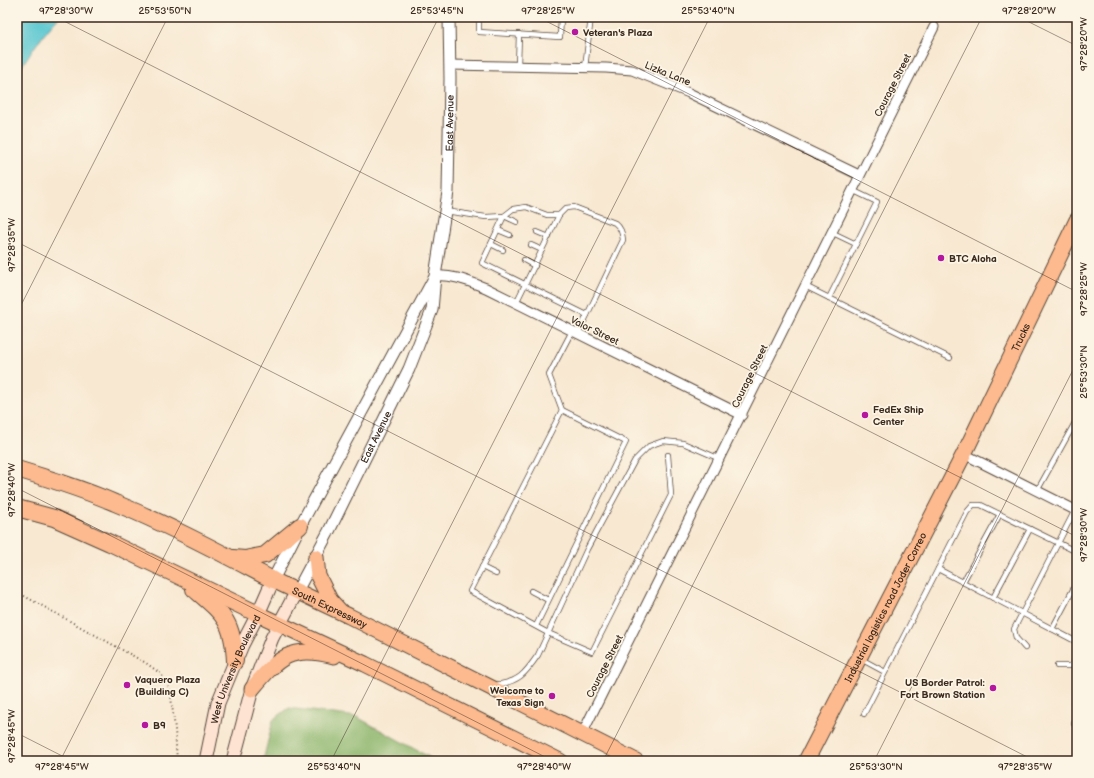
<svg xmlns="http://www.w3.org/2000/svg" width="1094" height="778" font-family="'Balsamiq Sans',sans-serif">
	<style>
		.forest { fill: #8db66d; stroke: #647046 }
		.water { fill: #5bc8d1; stroke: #4b7978 }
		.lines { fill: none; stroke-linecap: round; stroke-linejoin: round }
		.service-casing { stroke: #574639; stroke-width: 6 }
		.minor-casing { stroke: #574639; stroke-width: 11 }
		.tertiary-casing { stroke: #574639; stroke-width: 13 }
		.secondary-casing { stroke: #574639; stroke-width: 15 }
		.trunk-casing { stroke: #574639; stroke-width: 17 }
		.motorway-casing { stroke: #574639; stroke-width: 18 }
		.path { stroke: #574639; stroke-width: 2; stroke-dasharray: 1 3; stroke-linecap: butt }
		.service { stroke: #fff; stroke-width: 4.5 }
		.minor { stroke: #fff; stroke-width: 9 }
		.tertiary { stroke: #fff; stroke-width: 11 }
		.secondary { stroke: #fee3d2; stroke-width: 13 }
		.trunk { stroke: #fcba8e; stroke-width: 15 }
		.motorway { stroke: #fcba8e; stroke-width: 16 }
		.ticks { fill: none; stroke: #3b2a1e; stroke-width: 1; stroke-opacity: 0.45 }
		.poi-dot { fill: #b5179e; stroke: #fcf5e5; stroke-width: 1.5 }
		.labels { text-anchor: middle; stroke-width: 3.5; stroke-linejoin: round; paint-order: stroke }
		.poi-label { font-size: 10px; font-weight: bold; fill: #3b2a1e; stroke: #fcf5e5; text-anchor: start }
		.street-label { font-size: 10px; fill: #3b2a1e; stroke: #fcf5e5 }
		.neatline { fill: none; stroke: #3b2a1e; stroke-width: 1.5 }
		.ticks-label { font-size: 10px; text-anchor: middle; fill: #3b2a1e }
	</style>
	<rect width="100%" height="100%" fill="#fcf5e5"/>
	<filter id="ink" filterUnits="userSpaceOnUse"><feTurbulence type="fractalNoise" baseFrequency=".025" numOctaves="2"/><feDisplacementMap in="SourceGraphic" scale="8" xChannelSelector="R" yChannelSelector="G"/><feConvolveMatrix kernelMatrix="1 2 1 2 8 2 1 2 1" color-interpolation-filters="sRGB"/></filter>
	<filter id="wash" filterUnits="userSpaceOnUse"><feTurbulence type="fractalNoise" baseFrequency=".012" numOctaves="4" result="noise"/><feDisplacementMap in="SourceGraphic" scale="16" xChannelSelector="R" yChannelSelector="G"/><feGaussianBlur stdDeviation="0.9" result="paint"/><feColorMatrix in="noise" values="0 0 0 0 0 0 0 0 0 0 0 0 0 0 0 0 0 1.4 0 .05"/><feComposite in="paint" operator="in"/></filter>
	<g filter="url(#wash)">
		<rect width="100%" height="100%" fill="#f8e8d1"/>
		<path class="forest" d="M289,708L357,717L436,761H263L273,720Z"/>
		<path class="water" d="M17,17H59C43,35 28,54 17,75Z"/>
	</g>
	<g filter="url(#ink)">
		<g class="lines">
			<defs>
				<g id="service">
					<path d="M479,17V32L560,37L561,17"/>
					<path d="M518,66L519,34"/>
					<path d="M585,68L591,17"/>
					<path d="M445,211L486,217L504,216L513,209L526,207L547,215H559L566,208L574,207L615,223C621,228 622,232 623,240L578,334"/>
					<path d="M517,222L504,216L482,263L587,315"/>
					<path d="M498,230L510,235"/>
					<path d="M537,232L549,237"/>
					<path d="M831,232L856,244"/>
					<path d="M491,244L503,250"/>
					<path d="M531,245L542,250"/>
					<path d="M524,260L535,266"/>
					<path d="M805,286L950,358"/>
					<path d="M829,298L877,202L852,190"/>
					<path d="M516,303L559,215"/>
					<path d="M572,331L549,375L562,410L470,591L548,633L592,652L671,495L668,455"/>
					<path d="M1037,491L1077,419"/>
					<path d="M482,567L496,574"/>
					<path d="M938,569L1077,642"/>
					<path d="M963,582L1000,514"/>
					<path d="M531,591L548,600"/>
					<path d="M993,598L1030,529"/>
					<path d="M536,626L626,442L562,410"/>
					<path d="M1052,629L1077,582"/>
					<path d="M1025,648L1016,638L1014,629L1075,510"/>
					<path d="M861,659L885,672"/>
					<path d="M1057,666H1070L1077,659"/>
					<path d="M495,685C519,682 525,674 538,655L587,549L635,460L649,446L663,441L683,443L720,459"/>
					<path d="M864,714L967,512L973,505H981L1077,552"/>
					<path d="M1077,714L1074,724L1077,727"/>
				</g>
				<g id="minor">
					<path d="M450,65L606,68L632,70L689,93L859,175"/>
					<path d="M435,276C452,274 470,282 486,288L742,415"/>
					<path d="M964,454L1077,511"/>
					<path d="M582,734L934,27"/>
				</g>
				<g id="tertiary">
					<path d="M273,580L300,526L433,280"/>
					<path id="s1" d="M297,591L329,531L409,369L432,310L435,276L448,192L450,79L449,17"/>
				</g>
				<g id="secondary">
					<path id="s2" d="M206,761L218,703L242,645L258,614L273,580"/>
					<path d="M233,761L252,689L272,638L297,591"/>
				</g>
				<g id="trunk">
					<path d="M316,557L318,576L330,600L340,611"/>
					<path id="s3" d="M273,580L349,616L636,761"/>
					<path d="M258,614L365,664L560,761"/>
					<path d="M252,689C278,658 291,644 334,656"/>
					<path id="s4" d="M806,761L964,454L1077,220"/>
				</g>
				<g id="motorway">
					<path d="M17,469C50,479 83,489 115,503C169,525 221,553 273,580"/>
					<path d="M17,508L54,518L110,543L258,614"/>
					<path d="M233,558L245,559L265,555L300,526"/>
					<path d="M194,589C223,614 233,620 235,661"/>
				</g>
			</defs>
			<use href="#service" class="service-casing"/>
			<use href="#minor" class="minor-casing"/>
			<use href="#tertiary" class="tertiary-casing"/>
			<use href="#secondary" class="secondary-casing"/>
			<use href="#trunk" class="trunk-casing"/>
			<use href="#motorway" class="motorway-casing"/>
			<path class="path" d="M17,592L146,663L161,674L170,689L175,729L177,761"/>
			<use href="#service" class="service"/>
			<use href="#minor" class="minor"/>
			<use href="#tertiary" class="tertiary"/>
			<use href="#secondary" class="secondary"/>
			<use href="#trunk" class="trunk"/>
			<use href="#motorway" class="motorway"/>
		</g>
	</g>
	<path class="ticks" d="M56,17L1077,537M538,17L1077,292M1019,17L1077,46M17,242L1035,761M17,313L168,17M17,488L553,761M17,733L72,761M60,761L439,17M331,761L710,17M603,761L982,17M874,761L1077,362"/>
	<g class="poi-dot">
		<circle cx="575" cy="32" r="4"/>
		<circle cx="941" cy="258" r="4"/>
		<circle cx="865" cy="415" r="4"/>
		<circle cx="127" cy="685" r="4"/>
		<circle cx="993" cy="688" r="4"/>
		<circle cx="552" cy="696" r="4"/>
		<circle cx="145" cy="725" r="4"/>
	</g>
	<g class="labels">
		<g class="poi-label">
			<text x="583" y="36">Veteran's Plaza</text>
			<text x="949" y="262">BTC Aloha</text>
			<text x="873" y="413">FedEx Ship<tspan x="873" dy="12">Center</tspan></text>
			<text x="135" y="683">Vaquero Plaza<tspan x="135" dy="12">(Building C)</tspan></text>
			<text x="985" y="686" text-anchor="end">US Border Patrol:<tspan x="985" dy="12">Fort Brown Station</tspan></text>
			<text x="544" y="694" text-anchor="end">Welcome to<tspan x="544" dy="12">Texas Sign</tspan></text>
			<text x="153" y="729">B9</text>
		</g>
		<g class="street-label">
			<text transform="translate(668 73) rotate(22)" y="4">Lizka Lane</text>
			<text transform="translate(892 85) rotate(-63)" y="4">Courage Street</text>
			<text dy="4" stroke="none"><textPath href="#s1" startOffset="500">East Avenue</textPath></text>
			<text transform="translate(595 330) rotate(26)" y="4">Valor Street</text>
			<text dy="4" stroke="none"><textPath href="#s4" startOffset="475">Trucks</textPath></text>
			<text transform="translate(749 376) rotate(-64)" y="4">Courage Street</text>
			<text dy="4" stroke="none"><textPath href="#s1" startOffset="173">East Avenue</textPath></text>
			<text dy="4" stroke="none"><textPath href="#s3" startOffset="63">South Expressway</textPath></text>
			<text dy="4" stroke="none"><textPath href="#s4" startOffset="173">Industrial logistics road Joder Correo</textPath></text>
			<text transform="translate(604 666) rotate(-63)" y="4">Courage Street</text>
			<text dy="4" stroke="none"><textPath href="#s2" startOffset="97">West University Boulevard</textPath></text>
		</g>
	</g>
	<rect width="1094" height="778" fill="none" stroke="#fcf5e5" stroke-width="44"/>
	<rect x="22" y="22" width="1050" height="734" class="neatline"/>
	<g class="ticks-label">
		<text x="66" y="14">97°28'30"W</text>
		<text x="165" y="14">25°53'50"N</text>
		<text x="437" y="14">25°53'45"N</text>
		<text x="548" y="14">97°28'25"W</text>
		<text x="708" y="14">25°53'40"N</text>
		<text x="1029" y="14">97°28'20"W</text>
		<text transform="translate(1083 44) rotate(-90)" y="4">97°28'20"W</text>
		<text transform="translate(11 245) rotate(-90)" y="4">97°28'35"W</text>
		<text transform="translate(1083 289) rotate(-90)" y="4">97°28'25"W</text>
		<text transform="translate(1083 372) rotate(-90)" y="4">25°53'30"N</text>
		<text transform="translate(11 490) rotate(-90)" y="4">97°28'40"W</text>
		<text transform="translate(1083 535) rotate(-90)" y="4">97°28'30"W</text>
		<text transform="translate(11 736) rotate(-90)" y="4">97°28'45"W</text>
		<text x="62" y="770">97°28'45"W</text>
		<text x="334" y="770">25°53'40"N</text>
		<text x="544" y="770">97°28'40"W</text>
		<text x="876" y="770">25°53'30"N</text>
		<text x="1025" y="770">97°28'35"W</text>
	</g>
</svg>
